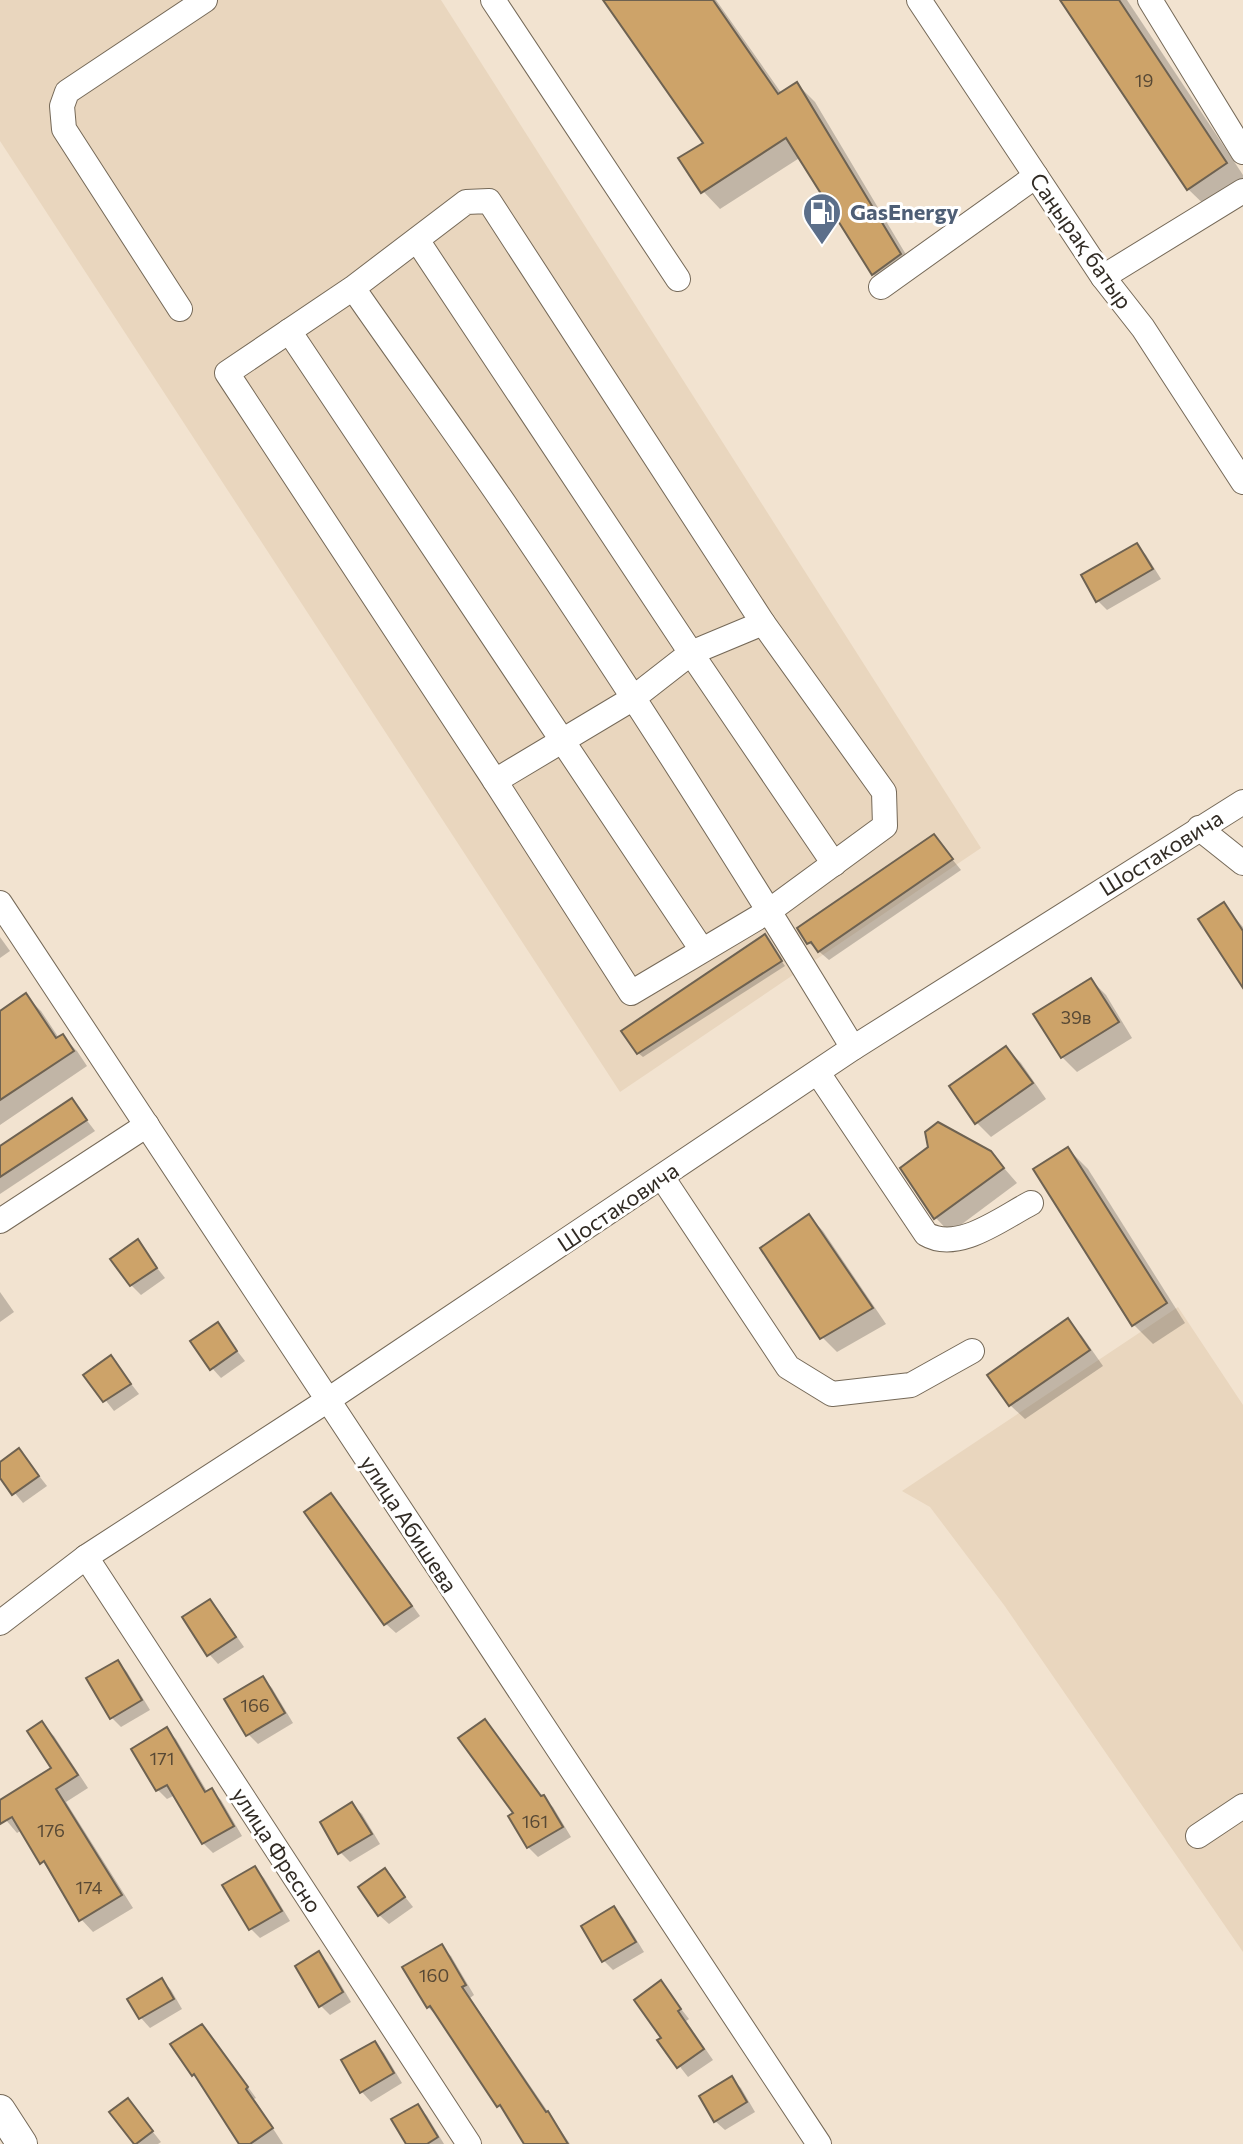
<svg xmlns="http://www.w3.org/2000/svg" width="1243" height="2144" font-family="Commissioner,sans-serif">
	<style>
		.built { fill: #e9d6be }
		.shadow { fill: #0003 }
		.building { fill: #cda369; stroke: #6e6251; stroke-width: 2 }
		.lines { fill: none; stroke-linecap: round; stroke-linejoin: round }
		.minor-casing { stroke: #756958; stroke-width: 26 }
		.major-casing { stroke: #756958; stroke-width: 32 }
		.minor { stroke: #fff; stroke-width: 24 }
		.major { stroke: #fff; stroke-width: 30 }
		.labels { text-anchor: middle; stroke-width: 6; stroke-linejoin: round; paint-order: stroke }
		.number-label { font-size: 18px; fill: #584935 }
		.service-label { font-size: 22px; font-weight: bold; fill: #4e5e75; stroke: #fff; text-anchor: start }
		.street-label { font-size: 22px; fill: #312b24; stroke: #fff }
	</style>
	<rect width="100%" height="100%" fill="#f2e3d0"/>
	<g class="built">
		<path d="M0,0H441L981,848L620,1092L0,141Z"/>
		<path d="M1178,1307L1243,1405V1952L1004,1605L930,1507L902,1491Z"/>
	</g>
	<g class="shadow">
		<path d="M605,0H716L782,94L797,84L815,102L917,273L891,292L873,274L801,157L720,209L703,191L705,143Z"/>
		<path d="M1063,0H1127L1243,175V200L1217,217L1188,189Z"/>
		<path d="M1137,545L1146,555L1161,579L1107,610L1097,600Z"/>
		<path d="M934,837L961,870L829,960L809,943L800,929Z"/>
		<path d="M1223,904L1243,927V985Z"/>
		<path d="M0,937L10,951L0,958Z"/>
		<path d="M765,937L785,966L643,1057L638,1053Z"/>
		<path d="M1091,980L1106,995L1132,1038L1077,1072L1062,1057Z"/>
		<path d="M26,996L41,1011L59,1038L62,1036L77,1051L87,1066L0,1125V1013Z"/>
		<path d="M1006,1048L1021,1063L1046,1099L991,1137L977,1123Z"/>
		<path d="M72,1101L95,1131L0,1194V1149Z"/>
		<path d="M1068,1149L1088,1169L1185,1323L1153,1344L1133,1324Z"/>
		<path d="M990,1152L1017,1183L950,1233L936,1218L903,1168Z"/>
		<path d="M809,1216L823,1231L886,1324L837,1352L822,1337Z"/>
		<path d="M137,1242L165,1278L141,1295L131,1285Z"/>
		<path d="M0,1292L14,1312L0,1322Z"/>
		<path d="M1067,1321L1082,1336L1103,1366L1025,1419L1010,1405Z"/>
		<path d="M217,1325L245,1361L221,1378L212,1368Z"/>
		<path d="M111,1358L139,1394L114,1411L86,1375Z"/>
		<path d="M19,1450L47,1486L23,1503L0,1475V1464Z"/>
		<path d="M331,1496L340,1505L420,1616L396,1633L386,1624Z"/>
		<path d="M210,1601L219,1611L244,1647L218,1664L209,1654Z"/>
		<path d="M118,1662L127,1672L150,1710L121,1727L112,1718Z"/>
		<path d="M263,1678L272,1688L293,1723L258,1744L248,1734Z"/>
		<path d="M485,1722L543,1798L553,1807L571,1837L538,1857L528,1847Z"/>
		<path d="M41,1724L54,1736L88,1788L66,1802L133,1908L93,1932L81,1919L22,1830L17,1833L0,1813V1802L54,1768Z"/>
		<path d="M167,1730L176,1739L208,1793L211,1790L221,1800L242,1836L213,1853L203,1843L175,1795L167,1799L158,1790Z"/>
		<path d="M352,1805L362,1814L380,1844L350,1862L340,1852Z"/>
		<path d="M255,1868L264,1878L290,1921L260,1938L251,1929Z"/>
		<path d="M385,1871L413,1907L389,1924L379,1915Z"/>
		<path d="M614,1909L623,1918L644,1952L613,1970L604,1961Z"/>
		<path d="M441,1947L451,1956L474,1995L470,1998L570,2144H526L509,2116L499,2105L438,2017L428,2007Z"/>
		<path d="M318,1954L328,1963L351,2002L330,2015L320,2005Z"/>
		<path d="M162,1980L171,1990L182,2009L150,2028L141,2018L130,1999Z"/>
		<path d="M661,1983L689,2019L686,2021L713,2060L688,2077L660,2041L663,2038Z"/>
		<path d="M211,2036L256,2098L254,2099L283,2144H242L202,2083L173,2044Z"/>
		<path d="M375,2043L384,2053L402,2083L371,2102L362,2092Z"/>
		<path d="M732,2079L741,2088L755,2112L725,2130L715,2121Z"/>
		<path d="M128,2101L161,2142L158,2144H136L112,2113Z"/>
		<path d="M418,2106L427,2116L444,2144H408Z"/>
	</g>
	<g class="building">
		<path d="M603,0H713L778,94L797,82L901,254L872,275L786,138L701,193L678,158L703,143Z"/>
		<path d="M1060,0H1119L1227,163L1187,190Z"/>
		<path d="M1137,543L1153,569L1096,602L1081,575Z"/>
		<path d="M934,834L953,859L818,952L811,942L807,944L797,928Z"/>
		<path d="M1224,902L1243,931V988L1198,919Z"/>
		<path d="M765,934L782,961L637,1054L621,1031Z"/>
		<path d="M1091,978L1119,1022L1061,1058L1033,1014Z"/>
		<path d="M26,993L56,1038L63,1034L74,1051L0,1100V1011Z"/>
		<path d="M1006,1046L1033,1083L975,1124L949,1086Z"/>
		<path d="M72,1098L87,1120L0,1177V1146Z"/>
		<path d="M938,1122L991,1151L1004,1168L934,1219L900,1168L928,1147L925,1132Z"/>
		<path d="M1068,1147L1167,1303L1132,1326L1033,1169Z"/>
		<path d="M809,1214L873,1308L820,1339L760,1248Z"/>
		<path d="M138,1239L157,1268L130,1286L110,1259Z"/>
		<path d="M1068,1318L1090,1350L1009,1406L987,1375Z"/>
		<path d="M218,1322L237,1351L210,1370L190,1341Z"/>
		<path d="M111,1355L131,1384L103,1402L83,1375Z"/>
		<path d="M19,1448L39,1476L12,1495L0,1478V1462Z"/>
		<path d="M331,1493L412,1606L384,1625L304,1512Z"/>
		<path d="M210,1599L236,1637L207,1656L182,1617Z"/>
		<path d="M118,1660L142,1700L110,1719L86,1678Z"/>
		<path d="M263,1676L285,1713L246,1736L224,1699Z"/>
		<path d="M485,1719L541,1796L544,1795L563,1827L527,1848L508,1816L513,1813L458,1738Z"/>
		<path d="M42,1721L78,1775L56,1789L122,1895L79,1921L44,1861L40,1864L12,1817L0,1824V1800L51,1768L27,1731Z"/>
		<path d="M167,1727L205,1792L212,1788L234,1826L202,1844L167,1785L156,1791L131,1749Z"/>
		<path d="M352,1802L372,1834L338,1854L320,1822Z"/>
		<path d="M255,1866L282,1911L249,1930L222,1885Z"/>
		<path d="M385,1868L405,1897L378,1916L358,1887Z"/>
		<path d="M614,1906L636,1942L602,1962L581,1926Z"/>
		<path d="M442,1944L466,1985L462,1987L546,2112L548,2111L568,2144H524L500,2105L497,2107L430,2006L427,2008L402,1967Z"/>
		<path d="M319,1951L343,1992L319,2007L295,1966Z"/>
		<path d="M162,1978L174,1999L139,2019L127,1999Z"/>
		<path d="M661,1980L681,2009L678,2011L704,2049L677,2068L657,2040L661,2038L634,2000Z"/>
		<path d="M202,2024L248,2087L246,2089L273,2128L250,2144H239L194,2074L192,2076L170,2044Z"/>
		<path d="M375,2041L394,2073L360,2093L341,2060Z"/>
		<path d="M732,2076L747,2102L714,2122L699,2096Z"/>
		<path d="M128,2098L153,2131L136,2144H134L109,2112Z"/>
		<path d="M418,2104L438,2137L427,2144H406L391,2119Z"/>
	</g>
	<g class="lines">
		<defs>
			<g id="minor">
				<path d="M493,0L678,279"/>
				<path d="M919,0L1103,277L1143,328L1243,482"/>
				<path d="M1150,0L1243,152"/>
				<path d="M417,240L691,653L834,864"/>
				<path d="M1103,277L1243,191"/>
				<path d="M881,287L1036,176"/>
				<path d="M353,288L466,202L489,201L763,623L691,653L632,699L495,781L227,373L353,288C405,363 459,437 510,512C629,687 743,867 853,1048"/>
				<path d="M180,309L64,129L62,106L67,92L205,0"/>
				<path d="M289,331L702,950"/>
				<path d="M495,781L631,993L769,911L885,826L884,792L763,623"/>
				<path d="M1199,828L1243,863"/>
				<path d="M0,903L819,2144"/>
				<path d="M818,1073L926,1234C958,1253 1002,1218 1031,1203"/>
				<path d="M662,1177L788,1367L832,1394L911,1385L972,1351"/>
				<path d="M0,1221L147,1125"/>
				<path d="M86,1557L469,2144"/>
				<path d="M0,1623L86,1557L328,1400L853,1048L1243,802"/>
				<path d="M1198,1836L1243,1806"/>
			</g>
			<path id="major" d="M0,2110L22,2144"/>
		</defs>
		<use href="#minor" class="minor-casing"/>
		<use href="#major" class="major-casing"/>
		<use href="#minor" class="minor"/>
		<use href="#major" class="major"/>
	</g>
	<defs>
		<symbol id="fuel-pin" viewBox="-11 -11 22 30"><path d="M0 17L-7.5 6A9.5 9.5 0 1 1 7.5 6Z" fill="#5c6f8a" stroke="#fff"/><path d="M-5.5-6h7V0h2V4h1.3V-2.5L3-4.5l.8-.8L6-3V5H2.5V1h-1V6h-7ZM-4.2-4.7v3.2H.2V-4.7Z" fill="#fff"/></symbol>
	</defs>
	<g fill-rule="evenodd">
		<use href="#fuel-pin" x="800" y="190" width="44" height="60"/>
	</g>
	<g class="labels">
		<g class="number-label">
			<text x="1144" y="87">19</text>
			<text x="1076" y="1024">39в</text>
			<text x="255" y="1712">166</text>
			<text x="162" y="1765">171</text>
			<text x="535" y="1828">161</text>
			<text x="51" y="1837">176</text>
			<text x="89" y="1894">174</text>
			<text x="434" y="1982">160</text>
		</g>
		<g class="service-label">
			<text x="850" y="220">GasEnergy</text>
		</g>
		<g class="street-label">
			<text transform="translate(1081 241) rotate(55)" y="8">Саңырақ батыр</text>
			<text transform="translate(1161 853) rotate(-32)" y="8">Шостаковича</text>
			<text transform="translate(618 1207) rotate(-34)" y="8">Шостаковича</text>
			<text transform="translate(409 1524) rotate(57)" y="8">улица Абишева</text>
			<text transform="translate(277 1850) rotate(57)" y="8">улица Фресно</text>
		</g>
	</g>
</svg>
